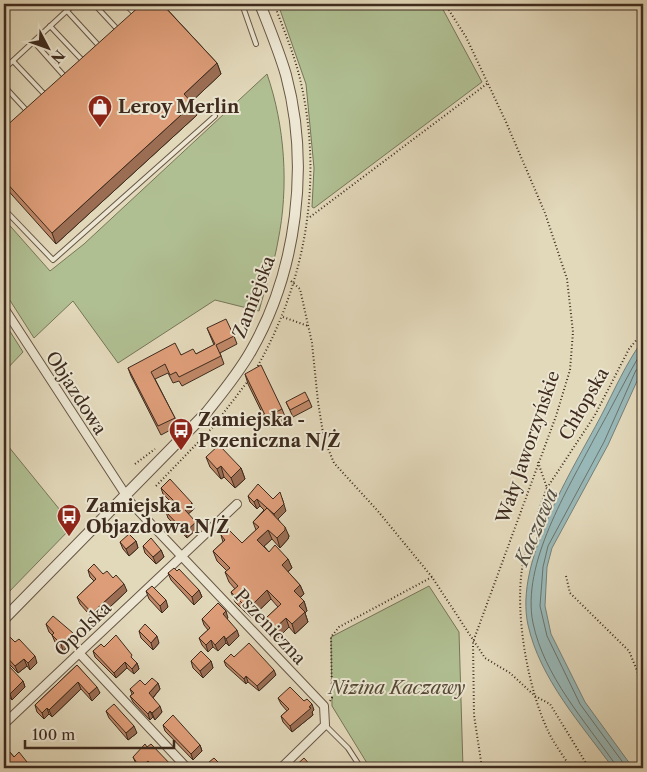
<svg xmlns="http://www.w3.org/2000/svg" width="647" height="772" font-family="'Libre Caslon Text',serif">
	<style>
		.green { fill: #b0bf92; stroke: #777558 }
		.water { fill: #98b8b8; stroke: #74807a }
		.lines { fill: none; stroke-linecap: round; stroke-linejoin: round }
		.shore { stroke: #6b726b; stroke-width: 1 }
		.service-casing { stroke: #675645; stroke-width: 6 }
		.minor-casing { stroke: #675645; stroke-width: 10 }
		.tertiary-casing { stroke: #675645; stroke-width: 12 }
		.path { stroke: #3e2b1e; stroke-width: 2; stroke-dasharray: 1 2.5; stroke-linecap: butt }
		.service { stroke: #ece6d2; stroke-width: 4 }
		.minor { stroke: #ece6d2; stroke-width: 8 }
		.tertiary { stroke: #ece6d2; stroke-width: 10 }
		.wall { fill: #be8767; stroke: #3e2b1e }
		.shaded-wall { fill: #9b6e54; stroke: #3e2b1e }
		.building { fill: #dd9d78; stroke: #3e2b1e }
		.labels { text-anchor: middle; stroke-width: 4; stroke-linejoin: round; paint-order: stroke }
		.poi-label { font-size: 18px; font-weight: bold; fill: #3e2b1e; stroke: #ece6d2; text-anchor: start }
		.street-label { font-size: 18px; fill: #3e2b1e; stroke: #ece6d2 }
		.park-label { font-size: 18px; font-style: italic; fill: #554935; stroke: #ece6d2 }
		.water-label { font-size: 19px; font-style: italic; fill: #544e44; stroke: #ece6d2 }
	</style>
	<rect width="100%" height="100%" fill="#e2d8ba"/>
	<filter id="stains"><feTurbulence type="fractalNoise" baseFrequency=".004" numOctaves="4"/><feColorMatrix values="0 0 0 0 .2 0 0 0 0 .09 0 0 0 0 .02 0 0 0 .5 -.17"/></filter>
	<radialGradient id="worn" r=".72"><stop offset=".6" stop-color="#630" stop-opacity="0"/><stop offset="1" stop-color="#630" stop-opacity=".3"/></radialGradient>
	<g class="green">
		<path d="M278,4H440L482,82L314,208L312,207L314,168L306,84Z"/>
		<path d="M267,74C285,126 289,187 278,241C274,265 265,288 259,311L215,300L118,363L73,301L34,338L4,291V219L50,271L84,244Z"/>
		<path d="M4,322L23,352L4,372Z"/>
		<path d="M4,441L73,526L4,597Z"/>
		<path d="M429,586L459,632L463,768H370L332,706L331,637Z"/>
	</g>
	<path class="water" d="M643,340V368L608,445L552,548L547,567L545,606L551,634L585,702L633,768H613C581,724 540,679 528,625C514,561 572,471 601,416C614,391 626,363 643,340Z"/>
	<g class="lines">
		<g class="shore">
			<path d="M616,768L615,764C585,721 544,676 533,623C521,564 568,489 594,439C611,409 626,378 643,349"/>
			<path d="M627,768L580,704L547,636L540,606L543,567L548,546L604,442L636,370L643,367"/>
		</g>
		<defs>
			<g id="service">
				<path d="M94,4L119,31"/>
				<path d="M125,4L136,15"/>
				<path d="M242,4L256,44"/>
				<path d="M67,11L100,47"/>
				<path d="M50,26L84,62"/>
				<path d="M34,42L66,78"/>
				<path d="M13,61L46,96"/>
				<path d="M4,69L74,4"/>
				<path d="M4,86L28,112"/>
				<path d="M4,120L11,128"/>
				<path d="M4,209L53,260L215,116"/>
				<path d="M325,725L348,748L361,768"/>
			</g>
			<g id="minor">
				<path d="M4,308L131,503L324,706L325,725L281,768"/>
				<path d="M80,654L187,768"/>
				<path d="M4,724L237,504"/>
			</g>
			<path id="tertiary" d="M4,619L206,413C222,393 238,374 251,351C297,271 310,165 286,75C279,51 269,27 260,4"/>
		</defs>
		<use href="#service" class="service-casing"/>
		<use href="#minor" class="minor-casing"/>
		<use href="#tertiary" class="tertiary-casing"/>
		<g class="path">
			<path d="M445,4L466,37L506,122L545,213L567,279L573,332L570,370L556,416L473,642L474,715L482,768"/>
			<path d="M310,217L488,83"/>
			<path d="M291,281L300,289L312,343L318,402L324,439L334,463L377,510L432,577L485,658L510,673L535,696L550,704L589,768"/>
			<path d="M283,317L308,326"/>
			<path d="M256,369C306,282 323,181 301,83C295,56 284,30 274,4"/>
			<path d="M538,462L547,488C537,515 527,541 522,569C515,616 528,690 549,733C555,745 564,757 571,768"/>
			<path d="M135,464L155,449"/>
			<path d="M156,486L212,428L248,381"/>
			<path d="M547,488L595,415L629,349L643,332"/>
			<path d="M566,576L570,593L629,651L643,685"/>
			<path d="M330,701L332,698L331,637L339,627L432,577"/>
		</g>
		<use href="#service" class="service"/>
		<use href="#minor" class="minor"/>
		<use href="#tertiary" class="tertiary"/>
	</g>
	<g class="wall">
		<path d="M170,4L166,8L217,63L221,74L191,102L197,115L56,244L4,186V128Z"/>
		<path d="M207,328L234,336L237,344L220,353L224,364L182,386L179,381L173,383L168,373L155,379L175,418L178,426L161,435L131,376L128,368L181,355L196,354L214,345Z"/>
		<path d="M245,374L282,409L286,419L269,427L248,384Z"/>
		<path d="M309,400L312,407L293,417L286,402Z"/>
		<path d="M206,457L241,468L245,479L235,488L224,477L221,479L210,467Z"/>
		<path d="M161,488L194,509L188,514L198,528L187,538L168,518L166,512L174,505L163,494Z"/>
		<path d="M248,496L286,511L278,519L289,536L288,539L280,548L272,539L264,546L269,552L288,559L292,568L288,572L300,585L304,594L300,598L304,601L307,611L305,613L308,622L295,634L289,627L278,638L269,628L266,618L278,607L271,599L251,618L235,602L231,592L235,589L229,582L225,572L227,571L217,561L213,551L223,542L221,535L242,543L256,530L253,522L264,510L260,506L257,509L250,502Z"/>
		<path d="M136,541L138,548L129,556L123,549L120,542Z"/>
		<path d="M143,546L161,550L164,557L156,564L145,553Z"/>
		<path d="M88,570L103,574L127,591L95,621L80,604L77,597L94,581L90,577Z"/>
		<path d="M168,573L199,590L202,597L194,605L171,580Z"/>
		<path d="M146,591L168,607L162,613L149,599Z"/>
		<path d="M228,618L227,619L239,636L229,646L226,643L218,651L213,647L208,652L202,645L199,638L208,630L204,625L202,619Z"/>
		<path d="M46,624L76,640L63,651L55,642L52,635L49,632Z"/>
		<path d="M139,631L159,643L153,650L141,638Z"/>
		<path d="M4,639L15,642L37,663L30,670L27,666L18,673L4,659Z"/>
		<path d="M104,647L134,660L137,663L139,669L134,674L127,668L116,678L95,657L93,651Z"/>
		<path d="M234,657L276,675L259,691L248,682L246,684L226,666L224,661Z"/>
		<path d="M191,661H211L213,668L203,678L193,668Z"/>
		<path d="M77,665L100,693L92,701L81,689L52,717L49,714L44,719L37,712L35,705Z"/>
		<path d="M4,669L23,681L25,687L12,700L4,691V682L5,681L4,679Z"/>
		<path d="M158,683L160,689L153,698L162,712L155,720L153,717L150,720L133,702L130,696L132,694L130,689L145,685Z"/>
		<path d="M278,698L304,701L314,710L312,712L313,715L292,732L283,722L281,716L287,711L281,704Z"/>
		<path d="M106,711L137,733L128,740L109,718Z"/>
		<path d="M163,725L200,745L202,751L193,760L165,731Z"/>
		<path d="M4,745L14,757L27,762L30,768H7L4,765Z"/>
		<path d="M147,747L174,768H152L151,767L150,768H138L133,757Z"/>
	</g>
	<g class="shaded-wall">
		<path d="M160,4H170L163,11Z"/>
		<path d="M217,63L221,74L188,105L184,94Z"/>
		<path d="M193,104L197,115L56,244L52,233Z"/>
		<path d="M221,466L224,477L221,479L217,469Z"/>
		<path d="M241,468L245,479L235,488L231,478Z"/>
		<path d="M282,498L286,511L276,521L274,514Z"/>
		<path d="M257,499L260,506L257,509L254,502Z"/>
		<path d="M192,503L194,509L187,515L185,510Z"/>
		<path d="M196,522L198,528L187,538L185,532Z"/>
		<path d="M285,527L289,536L288,539L280,548L277,538Z"/>
		<path d="M268,530L272,539L261,549L257,540Z"/>
		<path d="M136,541L138,548L129,556L126,549Z"/>
		<path d="M161,550L164,557L156,564L153,557Z"/>
		<path d="M288,559L292,568L285,574L282,565Z"/>
		<path d="M124,584L127,591L95,621L92,613Z"/>
		<path d="M300,585L304,594L297,600L294,591Z"/>
		<path d="M199,590L202,597L194,605L192,597Z"/>
		<path d="M267,590L271,599L251,618L248,609Z"/>
		<path d="M166,600L168,607L162,613L160,606Z"/>
		<path d="M304,601L307,611L305,613L308,622L295,634L292,624L299,606Z"/>
		<path d="M226,611L228,618L225,621L223,614Z"/>
		<path d="M286,618L289,627L278,638L275,628Z"/>
		<path d="M237,630L239,636L229,646L226,639Z"/>
		<path d="M73,633L76,640L63,651L61,644Z"/>
		<path d="M157,636L159,643L153,650L151,643Z"/>
		<path d="M224,636L226,643L218,651L215,645Z"/>
		<path d="M211,640L213,647L208,652L206,645Z"/>
		<path d="M35,656L37,663L30,670L28,663Z"/>
		<path d="M24,659L27,666L18,673L15,666Z"/>
		<path d="M211,661L213,668L203,678L200,671Z"/>
		<path d="M125,662L127,668L116,678L114,673Z"/>
		<path d="M137,663L139,669L134,674L132,669Z"/>
		<path d="M274,670L276,675L259,691L257,686Z"/>
		<path d="M246,676L248,682L246,684L244,679Z"/>
		<path d="M23,681L25,687L12,700L10,694Z"/>
		<path d="M78,682L81,689L52,717L49,710Z"/>
		<path d="M158,683L160,689L151,700L149,693Z"/>
		<path d="M97,687L100,693L92,701L89,694Z"/>
		<path d="M312,704L314,710L312,712L313,715L292,732L290,726Z"/>
		<path d="M160,706L162,712L155,720L152,713Z"/>
		<path d="M47,708L49,714L44,719L42,713Z"/>
		<path d="M150,711L153,717L150,720L148,714Z"/>
		<path d="M134,726L137,733L128,740L126,733Z"/>
		<path d="M200,745L202,751L193,760L191,754Z"/>
		<path d="M148,761L151,767L150,768H140Z"/>
		<path d="M27,762L30,768H20Z"/>
	</g>
	<g class="building">
		<path d="M142,4H162L217,63L184,94L193,104L52,233L4,180V128Z"/>
		<path d="M226,319L234,336L216,345L221,356L179,377L176,372L170,375L165,364L151,372L175,418L158,426L128,368L175,343L181,355L193,349L196,354L215,344L207,328Z"/>
		<path d="M261,365L282,409L266,417L245,374Z"/>
		<path d="M305,392L309,400L290,410L286,402Z"/>
		<path d="M219,445L241,468L231,478L221,466L217,469L206,457Z"/>
		<path d="M170,479L192,503L185,510L196,522L185,532L166,512L176,503L161,488Z"/>
		<path d="M258,484L273,499L280,492L284,504L274,514L257,499L254,502L248,496Z"/>
		<path d="M267,508L285,527V530L277,538L268,530L257,540L269,552L275,545L288,559L282,565L300,585L294,591L304,601L299,606L305,612L292,624L286,618L275,628L266,618L281,604L267,590L248,609L231,592L238,586L225,572L230,568L213,551L225,540L221,535L227,528L242,543L259,527L253,522Z"/>
		<path d="M129,534L136,541L126,549L120,542Z"/>
		<path d="M151,538L161,550L153,557L143,546Z"/>
		<path d="M94,564L103,574L107,571L113,578L116,575L124,584L92,613L77,597L96,579L88,570Z"/>
		<path d="M174,568L177,571L179,569L199,590L192,597L168,573Z"/>
		<path d="M152,586L166,600L160,606L146,591Z"/>
		<path d="M218,603L226,611L223,614L237,630L226,639L224,636L215,645L211,640L206,645L199,638L210,628L202,619Z"/>
		<path d="M53,616L73,633L61,644L52,635L54,633L46,624Z"/>
		<path d="M145,624L157,636L151,643L139,631Z"/>
		<path d="M8,635L15,642L19,639L35,656L28,663L24,659L15,666L4,654V639Z"/>
		<path d="M116,635L132,655L131,657L137,663L132,669L125,662L114,673L93,651L101,644L104,647Z"/>
		<path d="M249,643L274,670L257,686L246,676L244,679L224,661L231,654L234,657Z"/>
		<path d="M201,651L211,661L200,671L191,661Z"/>
		<path d="M8,665L23,681L10,694L4,687V682L7,679L4,675V669Z"/>
		<path d="M77,665L97,687L89,694L78,682L49,710L47,708L42,713L35,705Z"/>
		<path d="M152,678L158,683L149,693L160,706L152,713L150,711L148,714L130,696L134,693L130,689L140,680L145,685Z"/>
		<path d="M290,687L304,701L307,699L312,704L309,707L311,708L290,726L281,716L289,709L278,698Z"/>
		<path d="M114,704L134,726L126,733L106,711Z"/>
		<path d="M173,715L200,745L191,754L163,725Z"/>
		<path d="M145,744L147,747L151,744L174,768H155L148,761L140,768L133,757Z"/>
		<path d="M4,745L14,757L19,752L27,762L20,768H11L4,761Z"/>
		<path d="M214,758L224,768H204L203,767Z"/>
		<path d="M304,758L312,767L311,768H293Z"/>
		<path d="M231,764L235,768H226Z"/>
		<path d="M117,765L120,768H114Z"/>
	</g>
	<defs>
		<symbol id="shop-pin" viewBox="-11 -11 22 30"><path d="M0 17L-7.5 6A9.5 9.5 0 1 1 7.5 6Z" fill="#8f2418" stroke="#ece6d2"/><path d="M-5-2.5h2.3a2.7 3.5 0 0 1 5.4 0H5L5.5 6h-11ZM-1.5-2.5h3a1.5 2.3 0 0 0-3 0Z" fill="#fff"/></symbol>
		<symbol id="bus-pin" viewBox="-11 -11 22 30"><path d="M0 17L-7.5 6A9.5 9.5 0 1 1 7.5 6Z" fill="#8f2418" stroke="#ece6d2"/><path d="M-5-6H5V4H4V6H2V4H-2V6H-4V4H-5ZM-3.5-4V0h7V-4ZM-3.5 1.2v1.5H-2V1.2ZM2 1.2v1.5H3.5V1.2Z" fill="#fff"/></symbol>
	</defs>
	<g fill-rule="evenodd">
		<use href="#shop-pin" x="86" y="93" width="28" height="38"/>
		<use href="#bus-pin" x="167" y="416" width="28" height="38"/>
		<use href="#bus-pin" x="55" y="502" width="28" height="38"/>
	</g>
	<g class="labels">
		<g class="poi-label">
			<text x="118" y="113">Leroy Merlin</text>
			<text x="198" y="426">Zamiejska -<tspan x="198" dy="21">Pszeniczna N/Ż</tspan></text>
			<text x="86" y="512">Zamiejska -<tspan x="86" dy="21">Objazdowa N/Ż</tspan></text>
		</g>
		<g class="street-label">
			<text transform="translate(254 297) rotate(-69)" y="6">Zamiejska</text>
			<text transform="translate(76 393) rotate(57)" y="6">Objazdowa</text>
			<text transform="translate(584 404) rotate(-60)" y="6">Chłopska</text>
			<text transform="translate(528 447) rotate(-71)" y="6">Wały Jaworzyńskie</text>
			<text transform="translate(270 627) rotate(47)" y="6">Pszeniczna</text>
			<text transform="translate(83 629) rotate(-44)" y="6">Opolska</text>
		</g>
		<g class="park-label">
			<text x="397" y="694">Nizina Kaczawy</text>
		</g>
		<g class="water-label">
			<text transform="translate(536 527) rotate(-67)" y="7">Kaczawa</text>
		</g>
	</g>
	<rect width="647" height="772" fill="none" stroke="#e2d8ba" stroke-width="20"/>
	<rect x="5" y="5" width="637" height="762" fill="none" stroke="#3e2b1e" stroke-width="2.5"/>
	<rect x="10" y="10" width="627" height="752" fill="none" stroke="#3e2b1e"/>
	<g transform="translate(48 48) rotate(131)" stroke="#ece6d2" stroke-width="4" paint-order="stroke">
	<path d="M0-4L9 19L0 12L-9 19Z" fill="#3e2b1e"/>
	<text y="-8" font-size="14" font-weight="bold" text-anchor="middle" fill="#3e2b1e">N</text>
	</g>
	<path d="M25 740v8h149v-8" fill="none" stroke="#3e2b1e" stroke-width="2.5"/>
	<text x="32" y="740" font-size="15" fill="#3e2b1e" stroke="#ece6d2" stroke-width="4" paint-order="stroke">100 m</text>
	<rect width="100%" height="100%" filter="url(#stains)"/>
	<rect width="100%" height="100%" fill="url(#worn)"/>
</svg>
